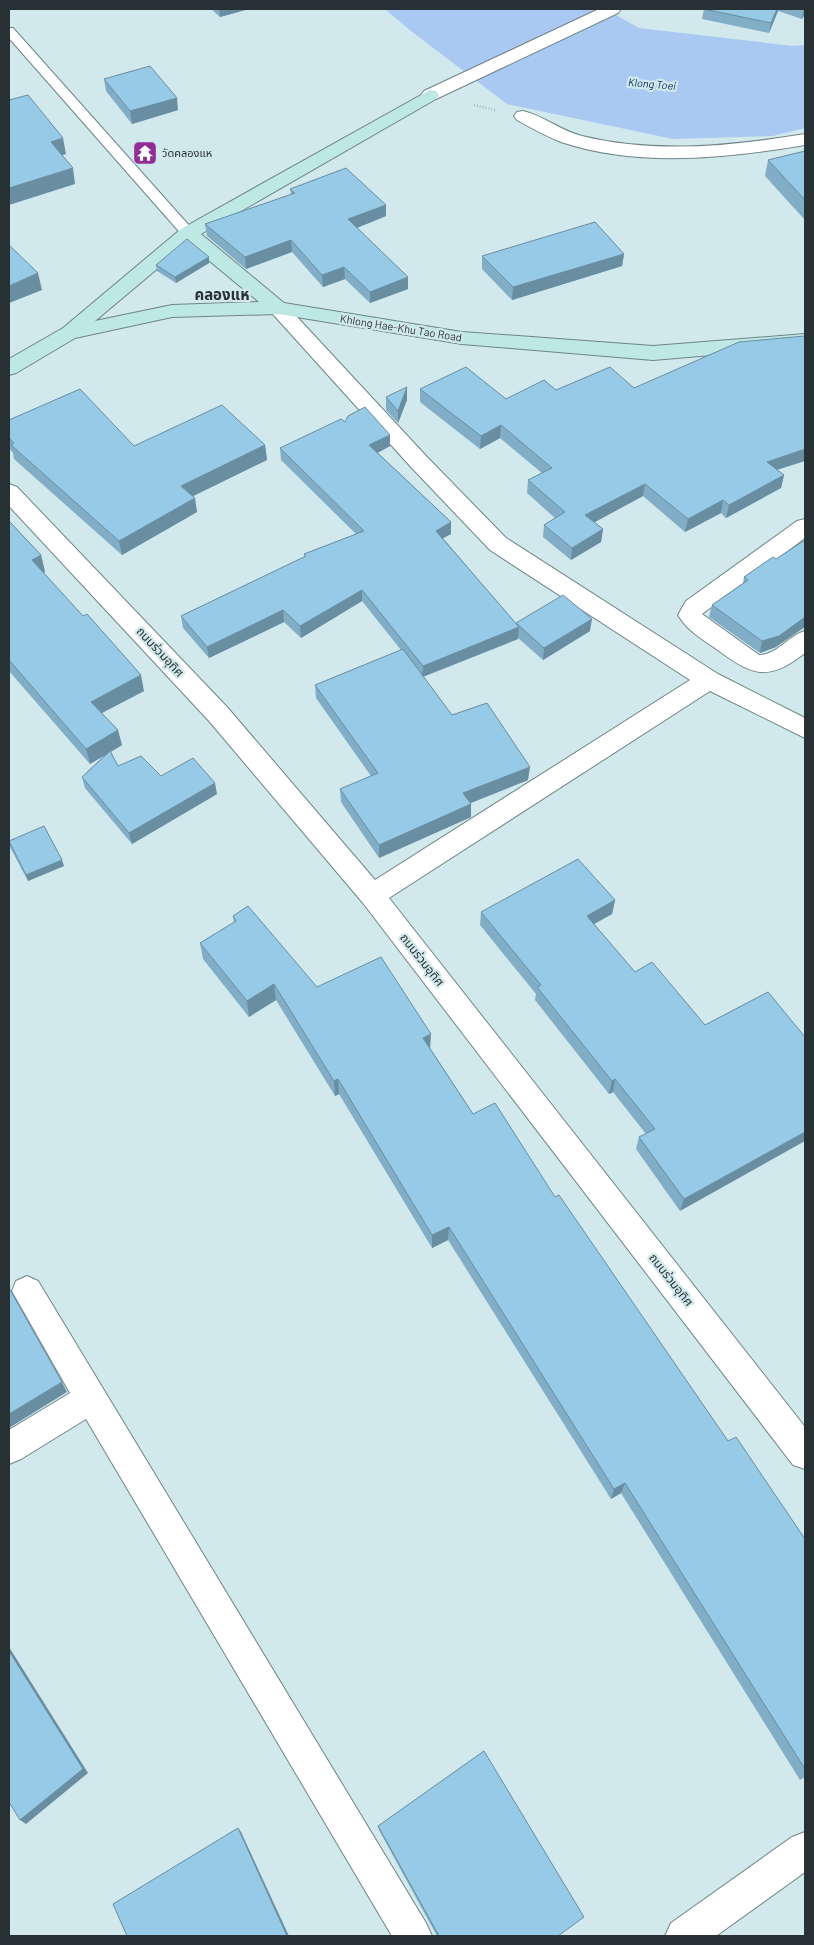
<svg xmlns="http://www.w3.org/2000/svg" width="814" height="1945" font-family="Barlow,'Noto Sans Thai',sans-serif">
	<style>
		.water { fill: #aac9f2 }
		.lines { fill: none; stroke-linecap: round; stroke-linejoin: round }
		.lane-casing { stroke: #6f8488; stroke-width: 2 }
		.street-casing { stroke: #6f8488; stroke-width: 2 }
		.secondary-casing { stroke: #6f8488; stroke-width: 2 }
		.path { stroke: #809093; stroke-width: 2.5; stroke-dasharray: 0.5 2.5; stroke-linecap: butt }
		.lane { fill: #fff; fill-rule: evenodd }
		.street { fill: #fff; fill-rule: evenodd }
		.secondary { fill: #bee8e4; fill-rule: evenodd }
		.wall { fill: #81aec6 }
		.shaded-wall { fill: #698da1 }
		.building { fill: #96cae6; stroke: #698da1 }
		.labels { text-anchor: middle; stroke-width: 4.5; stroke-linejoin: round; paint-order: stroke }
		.far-water-label { font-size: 11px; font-style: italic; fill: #002959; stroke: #d1e8ec }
		.far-poi-label { font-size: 11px; fill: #273032; stroke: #d1e8ec; text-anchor: start }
		.far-street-label { font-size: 11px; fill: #273032; stroke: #d1e8ec }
		.street-label { font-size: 12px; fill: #273032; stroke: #d1e8ec }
		.far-district-label { font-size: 15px; font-weight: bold; fill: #273032; stroke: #d1e8ec }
	</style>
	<rect width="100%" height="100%" fill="#d1e8ec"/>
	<path class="water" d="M385,9H605L639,28L793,46L805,45V128L773,136L673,139L507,104L411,31Z"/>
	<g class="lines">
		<defs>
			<path id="lane" d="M9,28H13L193,230L195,233L193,236H183L9,38Z"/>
			<g id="street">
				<path d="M599,9H621L618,13L436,99H424L421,95L424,91Z"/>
				<path d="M523,111C544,116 561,131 582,136C655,154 732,146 805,134V145C727,158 638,168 561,142C546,136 531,128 517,120L514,116L517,112Z"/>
				<path d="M278,302L285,304L427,457L506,538L718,674L805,718V738L710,691L389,898L805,1427V1469L793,1465L363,903L209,721L9,506V484L17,487L227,707L375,880L690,680L490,550L411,467L271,312L268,308L271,304Z"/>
				<path d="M805,519V538L702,614L759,655C777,655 788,636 805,631V653C764,685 750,673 712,646C699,637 687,630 678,615L686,601L797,521Z"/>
				<path d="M27,1276L38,1281L426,1923L432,1936H392L86,1419L21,1459L9,1464V1430L70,1393L12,1291L16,1281Z"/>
				<path d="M805,1832V1872L716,1936H665L671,1923L792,1837Z"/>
			</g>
			<path id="secondary" d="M430,90L436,91L439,95L436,99L201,234L284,303L462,332L653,346L805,334V347L653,360L462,344L278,314L172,317L75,338L16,373L9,375V359L63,328L181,229ZM188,243L259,302L172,305L95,321Z"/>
		</defs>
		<use href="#lane" class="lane-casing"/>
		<use href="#street" class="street-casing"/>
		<use href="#secondary" class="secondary-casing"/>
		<path class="path" d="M474,105L495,110"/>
		<use href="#lane" class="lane"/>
		<use href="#street" class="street"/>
		<use href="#secondary" class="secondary"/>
	</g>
	<g class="wall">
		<path d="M211,9H249L220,17Z"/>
		<path d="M704,9H805V14L802,19L778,11L769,33L702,19Z"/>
		<path d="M104,79L178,110L132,124L106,91Z"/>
		<path d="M805,151V220L765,176L768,160Z"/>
		<path d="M290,189L386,216L357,228L408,289L370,303L345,279L323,287L292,252L246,269L207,236L205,224L291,195Z"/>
		<path d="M624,254L622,266L512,300L482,269V256Z"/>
		<path d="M209,257V263L176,283L157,271L156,265Z"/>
		<path d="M634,388L777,470L784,475L781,488L726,518L721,513L685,532L643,496L594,522L603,529L601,542L571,560L543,537L544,525L555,518L527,493L528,480L542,473L500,438L480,449L420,402V389L506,399L556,390Z"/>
		<path d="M386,397L407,400L398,423L386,410Z"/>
		<path d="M9,420L134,446L265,445L267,460L193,496L197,512L122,555L14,459L13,453L9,448Z"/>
		<path d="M345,422L390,446L378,453L451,522V534L443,538L516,624V623L590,631L543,660L518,638V639L423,677L452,715L528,780L471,803V817L379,858L341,802L340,789L371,776L316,698L315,685L401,650L362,601L301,638L284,622L209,658L183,628L181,616L305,557L304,554L356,534L281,460L280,448Z"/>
		<path d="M9,521L41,555L45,572L44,573L144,691L102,713L122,745L111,752L118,766L161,776L217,794L132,844L85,788L82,777L105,755L90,764L9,671Z"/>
		<path d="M773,557L776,647L760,653L709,617L712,605L743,583L744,577Z"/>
		<path d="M9,842L64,866L28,881L10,847Z"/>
		<path d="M615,900L612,914L594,924L635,972L705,1025L768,992L680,1211L636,1149L639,1137L646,1134L613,1092L609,1094L535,1000L536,994L480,925L481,912Z"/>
		<path d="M233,916L317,987L430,1048L473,1114L555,1197L728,1441L805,1539V1777L800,1780L621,1493L611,1499L448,1240L432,1248L339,1094L335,1096L276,1000L249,1017L203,959L200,943L234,923Z"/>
		<path d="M378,1826L558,1936H437L379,1830Z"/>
	</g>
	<g class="shaded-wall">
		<path d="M219,9H249L220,17Z"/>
		<path d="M777,9H779L778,11L769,33L771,23Z"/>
		<path d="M804,9H805V14L802,19Z"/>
		<path d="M177,98L178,110L132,124L130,111Z"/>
		<path d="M63,138L66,154L54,158L51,142Z"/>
		<path d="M73,168L75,184L9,205V188Z"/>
		<path d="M386,205V216L349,231L348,219Z"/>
		<path d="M291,240L292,252L246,269L245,257Z"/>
		<path d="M624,254L622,266L512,300L513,287Z"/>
		<path d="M209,257V263L176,283L175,277Z"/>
		<path d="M344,267L345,279L323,287L322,275Z"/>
		<path d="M38,273L42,290L9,303V286Z"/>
		<path d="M408,277V289L370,303V292Z"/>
		<path d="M407,387V400L398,423V411Z"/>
		<path d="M501,425L500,438L480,449L481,436Z"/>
		<path d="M390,435V446L369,457V445Z"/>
		<path d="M265,445L267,460L183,501L181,486Z"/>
		<path d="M805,449V461L764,474L767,462Z"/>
		<path d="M784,475L781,488L726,518L729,505Z"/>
		<path d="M645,484L643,496L584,528L585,515Z"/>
		<path d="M195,498L197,512L122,555L119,541Z"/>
		<path d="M723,500L721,513L685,532L688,519Z"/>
		<path d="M451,522V534L436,542V531Z"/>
		<path d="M603,529L601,542L571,560L572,548Z"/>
		<path d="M41,555L45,572L36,576L32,560Z"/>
		<path d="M362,590V601L301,638L300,626Z"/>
		<path d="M283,610L284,622L209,658L207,647Z"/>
		<path d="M805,617V627L776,647L760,653L762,641Z"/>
		<path d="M592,619L590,631L543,660L544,648Z"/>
		<path d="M519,627L518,639L422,677L423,666Z"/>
		<path d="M141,675L144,691L94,717L91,702Z"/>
		<path d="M118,730L122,745L90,764L86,749Z"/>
		<path d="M530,767L528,780L463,806V793Z"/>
		<path d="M215,783L217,794L132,844L129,833Z"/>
		<path d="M471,804V817L379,858V845Z"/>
		<path d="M62,860L64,866L28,881L26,875Z"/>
		<path d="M615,900L612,914L585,929L587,916Z"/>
		<path d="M274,984L276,1000L249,1017L247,1001Z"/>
		<path d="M431,1034L430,1050L423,1038Z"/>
		<path d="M338,1079L339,1094L335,1096L334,1081Z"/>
		<path d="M615,1079L613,1092L609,1094L612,1081Z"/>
		<path d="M805,1132V1141L680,1211L684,1199Z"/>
		<path d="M449,1227L448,1240L432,1248V1235Z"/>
		<path d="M62,1382L67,1392L9,1428V1414Z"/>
		<path d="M625,1483L621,1493L611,1499L614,1489Z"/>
		<path d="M9,1647L88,1773L26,1824L20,1820Z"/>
		<path d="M238,1828L241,1832L289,1936H287Z"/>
	</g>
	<g class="building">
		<path d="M704,9H777L771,23Z"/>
		<path d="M150,66L177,98L130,111L104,79Z"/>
		<path d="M28,95L63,138L51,142L73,168L9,188V100Z"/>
		<path d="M805,151V200L768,160Z"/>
		<path d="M346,168L386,205L348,219L408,277L370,292L344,267L322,275L291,240L245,257L205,224L295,193L290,189Z"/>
		<path d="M595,222L624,254L513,287L482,256Z"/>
		<path d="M187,239L209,257L175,277L156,265Z"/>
		<path d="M9,245L38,273L9,286Z"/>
		<path d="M805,336V449L767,462L784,475L729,505L723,500L688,519L645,484L585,515L603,529L572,548L544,525L565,512L528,480L552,468L501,425L481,436L420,389L466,367L506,399L544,380L556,390L610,367L634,388L739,342Z"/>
		<path d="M407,387L398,411L386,397Z"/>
		<path d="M80,389L134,446L222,405L265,445L181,486L195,498L119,541L11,445L14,443L9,438V420Z"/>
		<path d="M365,407L390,435L369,445L451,522L436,531L519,627L423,666L362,590L300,626L283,610L207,647L181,616L306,556L304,554L364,531L280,448L341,419L345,422L348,416Z"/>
		<path d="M9,521L41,555L32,560L83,616L87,614L141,675L91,702L118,730L86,749L9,660Z"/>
		<path d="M805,540V617L779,636L762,641L712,605L748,580L744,577L773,557L776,559Z"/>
		<path d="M563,595L592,619L544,648L516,623Z"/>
		<path d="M403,649L452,715L487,703L530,767L463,793L471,804L379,845L340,789L378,773L315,685Z"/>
		<path d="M110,751L118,766L141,756L161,776L193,758L215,783L129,833L82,777Z"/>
		<path d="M44,826L62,860L26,875L9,841Z"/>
		<path d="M578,859L615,900L587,916L635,972L652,962L705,1025L768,992L805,1037V1132L684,1199L639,1137L655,1129L615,1079L612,1081L537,987L541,985L481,912Z"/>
		<path d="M248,906L317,987L381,957L431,1034L423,1038L473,1114L495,1103L555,1197L559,1195L728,1441L736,1437L805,1539V1769L625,1483L614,1489L449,1227L432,1235L338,1079L334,1081L274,984L247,1001L200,943L236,921L233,916Z"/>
		<path d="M9,1288L62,1382L9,1414Z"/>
		<path d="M9,1651L83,1769L20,1820L9,1802Z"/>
		<path d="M484,1751L584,1917L558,1936H439L378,1826Z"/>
		<path d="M238,1828L287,1936H127L113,1904Z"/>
	</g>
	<defs>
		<symbol id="temple-square" viewBox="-11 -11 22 22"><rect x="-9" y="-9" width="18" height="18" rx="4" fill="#902e96" stroke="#d1e8ec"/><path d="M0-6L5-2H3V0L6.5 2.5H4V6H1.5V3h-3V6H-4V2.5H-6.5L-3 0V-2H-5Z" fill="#fff"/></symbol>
	</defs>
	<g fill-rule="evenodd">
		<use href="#temple-square" x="131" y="139" width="28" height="28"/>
	</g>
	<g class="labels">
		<g class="far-water-label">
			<text transform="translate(652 84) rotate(5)" y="4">Klong Toei</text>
		</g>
		<g class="far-poi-label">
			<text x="162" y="157">วัดคลองแห</text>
		</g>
		<g class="far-street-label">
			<text transform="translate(401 328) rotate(9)" y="4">Khlong Hae-Khu Tao Road</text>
		</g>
		<g class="street-label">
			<text transform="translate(160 652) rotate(47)" y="4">ถนนร่วมอุทิศ</text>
			<text transform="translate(422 960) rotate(52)" y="4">ถนนร่วมอุทิศ</text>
			<text transform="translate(671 1280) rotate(52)" y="4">ถนนร่วมอุทิศ</text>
		</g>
		<g class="far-district-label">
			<text x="222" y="300">คลองแห</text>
		</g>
	</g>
	<rect width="814" height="1945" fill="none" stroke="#273032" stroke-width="20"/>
</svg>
